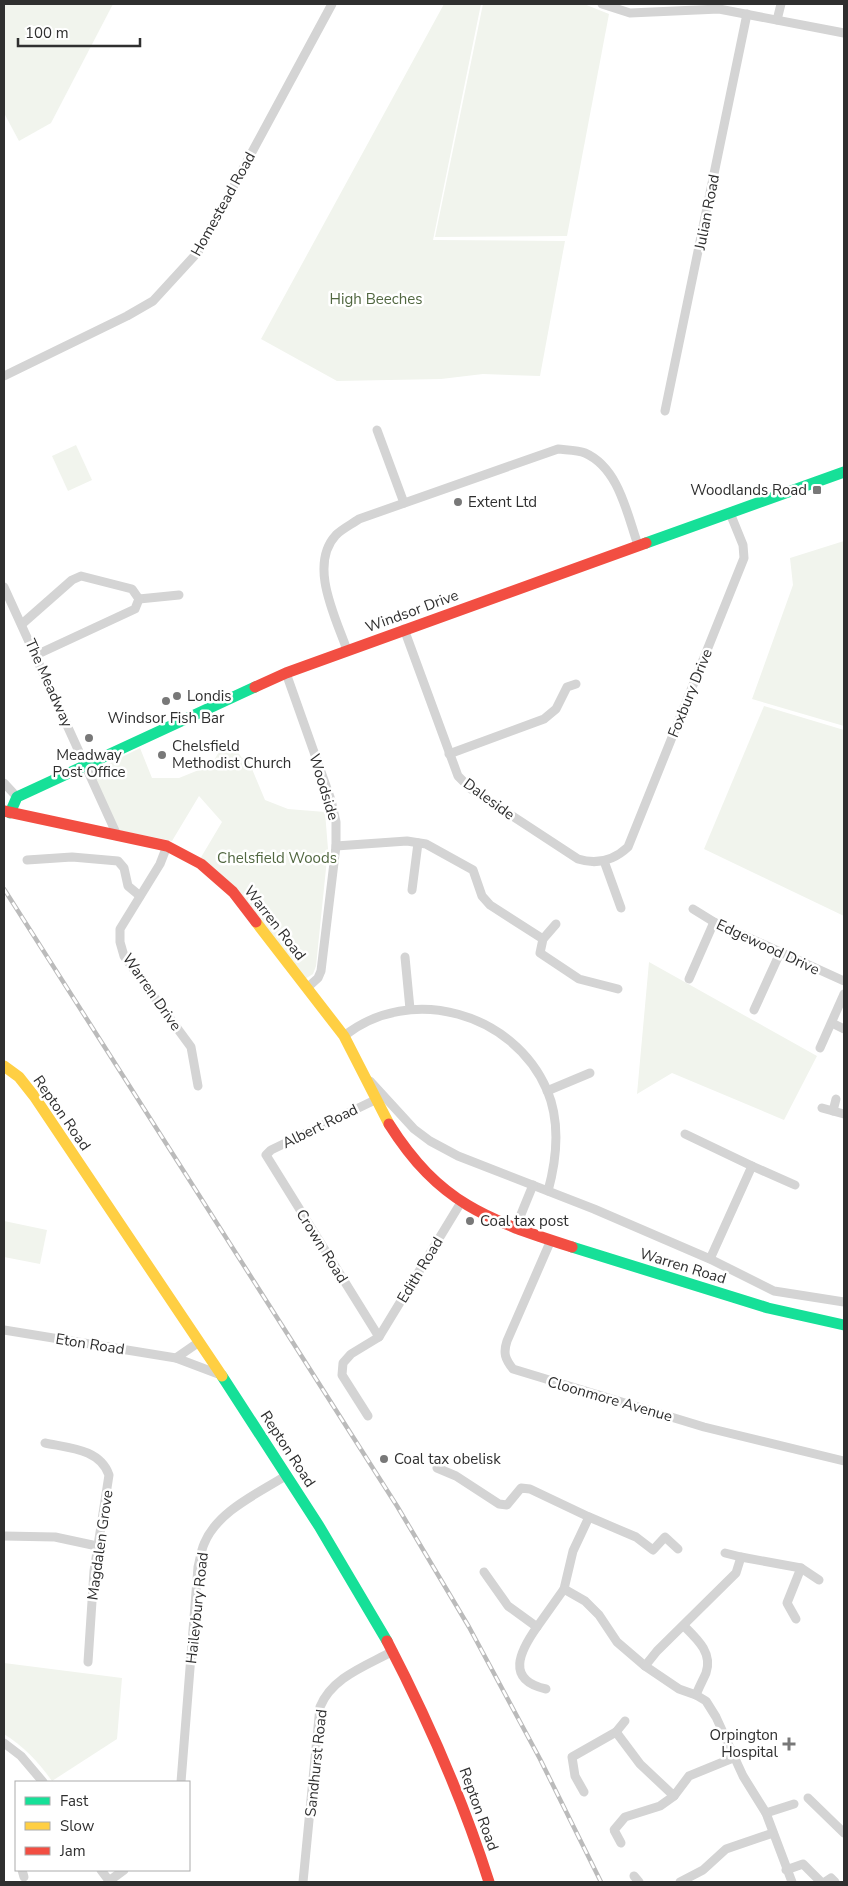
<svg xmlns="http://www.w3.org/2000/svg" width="848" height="1886" font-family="'Nunito Sans',sans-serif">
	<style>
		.green { fill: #f1f4ed }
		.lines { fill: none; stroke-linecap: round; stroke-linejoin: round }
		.street { stroke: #d4d4d4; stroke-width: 9 }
		.fast { stroke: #16e098; stroke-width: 11 }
		.slow { stroke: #ffcf43; stroke-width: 11 }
		.jam { stroke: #f24e42; stroke-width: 11 }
		.rail-casing { stroke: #bbb; stroke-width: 4.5 }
		.rail { stroke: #fff; stroke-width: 2.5; stroke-dasharray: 8; stroke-linecap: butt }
		.poi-dot { fill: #787878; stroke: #fff; stroke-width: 2 }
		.labels { text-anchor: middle; stroke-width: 5; stroke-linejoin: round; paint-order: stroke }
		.street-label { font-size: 15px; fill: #2f2f2f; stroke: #fff }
		.park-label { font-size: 15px; fill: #516740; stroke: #fff }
		.poi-label { font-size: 15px; fill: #2f2f2f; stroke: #fff; text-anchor: start }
	</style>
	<rect width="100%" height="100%" fill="#fff"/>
	<g class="green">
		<path d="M4,4H113L51,123L19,141L4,113Z"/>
		<path d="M444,4H481L433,240L565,241L540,376L483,374L441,379L337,381L261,339Z"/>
		<path d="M483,4H584L609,14L567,236L435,237Z"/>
		<path d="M76,445L92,480L68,491L52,456Z"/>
		<path d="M844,541V726L752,699L793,585L790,558Z"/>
		<path d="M764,706L844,730V916L704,849Z"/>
		<path d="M225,742L235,748L242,758L247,757L265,800L288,809L325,812L328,849L316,966L313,974L305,979L200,859L222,822L199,796L172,841L118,830L92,772L140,748L152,778H179L211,765Z"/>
		<path d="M649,962L817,1056L784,1120L672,1073L637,1094Z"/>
		<path d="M4,1221L47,1230L40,1264L4,1257Z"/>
		<path d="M4,1663L122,1678L117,1739L52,1781C38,1761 24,1747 4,1734Z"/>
	</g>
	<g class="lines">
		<g class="street">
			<path d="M602,4L630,13L719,9L844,33"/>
			<path d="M777,20L781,4"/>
			<path d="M4,376L127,316L153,301L198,252L332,4"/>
			<path d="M665,411L747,14"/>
			<path d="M377,430L404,503"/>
			<path d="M4,587L117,835"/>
			<path d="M139,599L179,595"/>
			<path d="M22,624L72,580L81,576L132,589L139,599L135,609L36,655"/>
			<path d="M404,629L458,776L471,789L578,859C597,865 613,861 628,847L744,558L743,545L730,513"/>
			<path d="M347,650C336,618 308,565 336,535C342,529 352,524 359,519L558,449C566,450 578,450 585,453C619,468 627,514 638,545"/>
			<path d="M286,673L331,800L336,822V846L321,971L318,978L307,988"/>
			<path d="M449,754L544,719L556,709L567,687L576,684"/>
			<path d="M4,783L17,797"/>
			<path d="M167,846L160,864L120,929V942L124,956L191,1047L198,1086"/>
			<path d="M336,846L407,841L426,844L473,870L482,896L490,905L543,939"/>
			<path d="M27,860L72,857L118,861L124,868L128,886L140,896"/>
			<path d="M604,861L621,908"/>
			<path d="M412,890L418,843"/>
			<path d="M693,909L714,922L844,981"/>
			<path d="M556,924L543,939L540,953L579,979L618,989"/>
			<path d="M405,957L410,1009"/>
			<path d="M689,979L714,922"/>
			<path d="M754,1010L780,953"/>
			<path d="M832,1023L844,1029"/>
			<path d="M344,1036C411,983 514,1013 547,1090C561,1123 557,1158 548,1191"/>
			<path d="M820,1048L844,994"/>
			<path d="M370,1081L414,1129L430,1141L458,1156L594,1209L710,1259L774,1291L844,1302"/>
			<path d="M547,1091L590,1073"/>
			<path d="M375,1100L271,1150L266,1155L379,1337"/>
			<path d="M822,1108L844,1114"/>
			<path d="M833,1111L836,1099"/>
			<path d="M685,1134L752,1166"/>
			<path d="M515,1229L533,1185"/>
			<path d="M551,1240L507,1341C503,1353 505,1359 513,1369L704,1427L844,1461"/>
			<path d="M710,1259L752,1166L795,1185"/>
			<path d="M4,1330L176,1358L221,1375"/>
			<path d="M176,1358L199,1342"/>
			<path d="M368,1416L342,1375L343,1363L351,1354L379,1337L460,1204"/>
			<path d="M45,1443C69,1448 100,1449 109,1475L94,1571L88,1662"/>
			<path d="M437,1468L456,1476L499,1504L507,1505L521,1488L530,1489L589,1517L573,1551L564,1589L537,1627L508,1606L484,1572"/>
			<path d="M589,1517L636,1537L653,1550L665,1537L678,1549"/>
			<path d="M4,1536L55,1537L97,1546"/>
			<path d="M725,1553L741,1557"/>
			<path d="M564,1589L585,1601L599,1615L617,1642L645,1666L679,1689L696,1695L706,1701L716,1717L743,1776L766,1813L792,1882"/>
			<path d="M796,1619L787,1603L801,1568"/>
			<path d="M684,1626C697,1639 713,1653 706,1673C703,1680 699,1687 696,1695"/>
			<path d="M537,1627C520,1651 505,1680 546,1689"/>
			<path d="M645,1666L657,1651L736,1573L741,1557L801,1568L819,1580"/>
			<path d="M616,1732L625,1721"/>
			<path d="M4,1743L21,1756L43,1782"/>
			<path d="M181,1782L198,1567C200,1559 201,1551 204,1544C217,1511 259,1493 287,1475"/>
			<path d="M584,1792L575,1776L572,1757L616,1732L640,1764L674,1796L689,1776L733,1758"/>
			<path d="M808,1798L844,1833"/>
			<path d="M766,1813L794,1804"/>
			<path d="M621,1843L614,1830L625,1817L660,1806L674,1796"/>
			<path d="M22,1870L24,1877"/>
			<path d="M101,1870L110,1882"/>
			<path d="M786,1870L803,1864L821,1882"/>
			<path d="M634,1876L639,1882"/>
			<path d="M109,1881L124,1870"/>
			<path d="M303,1882L320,1707C332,1677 366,1666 393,1651"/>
			<path d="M680,1882L703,1870L726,1849L773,1833"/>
			<path d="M825,1882L831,1878L835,1882"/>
		</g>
		<g class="fast">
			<path d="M646,543L844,472"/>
			<path d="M10,813L17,797L255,687"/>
			<path d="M572,1247L768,1308L844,1325"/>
			<path d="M222,1376L319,1526L387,1641"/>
		</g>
		<g class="slow">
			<path d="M256,922L344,1036L389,1124"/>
			<path d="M4,1066L19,1077L34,1096L222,1376"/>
		</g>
		<g class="jam">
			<path d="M255,687L286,673L646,543"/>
			<path d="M4,811L167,846L201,864L233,892L256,922"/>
			<path d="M389,1124C439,1203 487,1220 572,1247"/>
			<path d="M387,1641C428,1720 462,1797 489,1882"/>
		</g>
		<defs>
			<path id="rail" d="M4,889L397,1506L469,1627L540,1759L601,1882"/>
		</defs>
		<use href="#rail" class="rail-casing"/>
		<use href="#rail" class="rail"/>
	</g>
	<g class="poi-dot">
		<rect x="812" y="485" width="10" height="10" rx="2.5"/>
		<circle cx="458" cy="502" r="5"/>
		<circle cx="177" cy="696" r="5"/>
		<circle cx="166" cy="701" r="5"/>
		<circle cx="89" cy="738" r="5"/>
		<circle cx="162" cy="755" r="5"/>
		<circle cx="470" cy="1221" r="5"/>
		<circle cx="384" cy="1459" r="5"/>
		<path d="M786.5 1736.5h5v5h5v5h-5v5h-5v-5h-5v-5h5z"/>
	</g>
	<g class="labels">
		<g class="street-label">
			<text transform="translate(223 204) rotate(-61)" y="5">Homestead Road</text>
			<text transform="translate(707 212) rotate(-79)" y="5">Julian Road</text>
			<text transform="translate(412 611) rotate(-20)" y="5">Windsor Drive</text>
			<text transform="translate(49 683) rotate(66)" y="5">The Meadway</text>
			<text transform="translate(690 693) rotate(-68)" y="5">Foxbury Drive</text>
			<text transform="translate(324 787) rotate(73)" y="5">Woodside</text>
			<text transform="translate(489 799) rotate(36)" y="5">Daleside</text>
			<text transform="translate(275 923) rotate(52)" y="5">Warren Road</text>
			<text transform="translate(768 947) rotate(25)" y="5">Edgewood Drive</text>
			<text transform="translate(152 992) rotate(55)" y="5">Warren Drive</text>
			<text transform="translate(62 1113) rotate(55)" y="5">Repton Road</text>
			<text transform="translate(320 1126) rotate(-26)" y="5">Albert Road</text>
			<text transform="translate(322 1246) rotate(58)" y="5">Crown Road</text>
			<text transform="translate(683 1266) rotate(17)" y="5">Warren Road</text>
			<text transform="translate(420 1270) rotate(-59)" y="5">Edith Road</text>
			<text transform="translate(90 1344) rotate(9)" y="5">Eton Road</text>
			<text transform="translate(610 1399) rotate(16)" y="5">Cloonmore Avenue</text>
			<text transform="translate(288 1449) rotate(57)" y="5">Repton Road</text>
			<text transform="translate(100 1545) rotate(-82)" y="5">Magdalen Grove</text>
			<text transform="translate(197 1608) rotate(-84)" y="5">Haileybury Road</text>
			<text transform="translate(316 1763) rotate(-84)" y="5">Sandhurst Road</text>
			<text transform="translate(479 1809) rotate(70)" y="5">Repton Road</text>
		</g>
		<g class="park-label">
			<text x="376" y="304">High Beeches</text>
			<text x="277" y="863">Chelsfield Woods</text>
		</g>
		<g class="poi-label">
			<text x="807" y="495" text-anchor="end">Woodlands Road</text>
			<text x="468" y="507">Extent Ltd</text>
			<text x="187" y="701">Londis</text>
			<text x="166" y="723" text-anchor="middle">Windsor Fish Bar</text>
			<text x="172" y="751">Chelsfield<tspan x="172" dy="17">Methodist Church</tspan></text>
			<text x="89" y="760" text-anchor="middle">Meadway<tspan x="89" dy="17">Post Office</tspan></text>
			<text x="480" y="1226">Coal tax post</text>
			<text x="394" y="1464">Coal tax obelisk</text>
			<text x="778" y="1740" text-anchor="end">Orpington<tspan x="778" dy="17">Hospital</tspan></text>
		</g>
	</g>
	<rect width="848" height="1886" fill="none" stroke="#2f2f2f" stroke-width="10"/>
	<rect x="15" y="1781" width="175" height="90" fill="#ffffff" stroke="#acacac"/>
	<rect x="25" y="1797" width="25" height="8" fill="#16e098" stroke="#acacac"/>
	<text x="60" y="1806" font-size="15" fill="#2f2f2f">Fast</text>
	<rect x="25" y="1822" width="25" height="8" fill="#ffcf43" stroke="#acacac"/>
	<text x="60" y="1831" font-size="15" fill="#2f2f2f">Slow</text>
	<rect x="25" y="1847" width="25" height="8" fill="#f24e42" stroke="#acacac"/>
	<text x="60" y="1856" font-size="15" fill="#2f2f2f">Jam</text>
	<path d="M18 38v8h122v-8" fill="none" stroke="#2f2f2f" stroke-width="2.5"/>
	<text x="25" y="38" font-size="15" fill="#2f2f2f" stroke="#ffffff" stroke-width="4" paint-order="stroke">100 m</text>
</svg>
